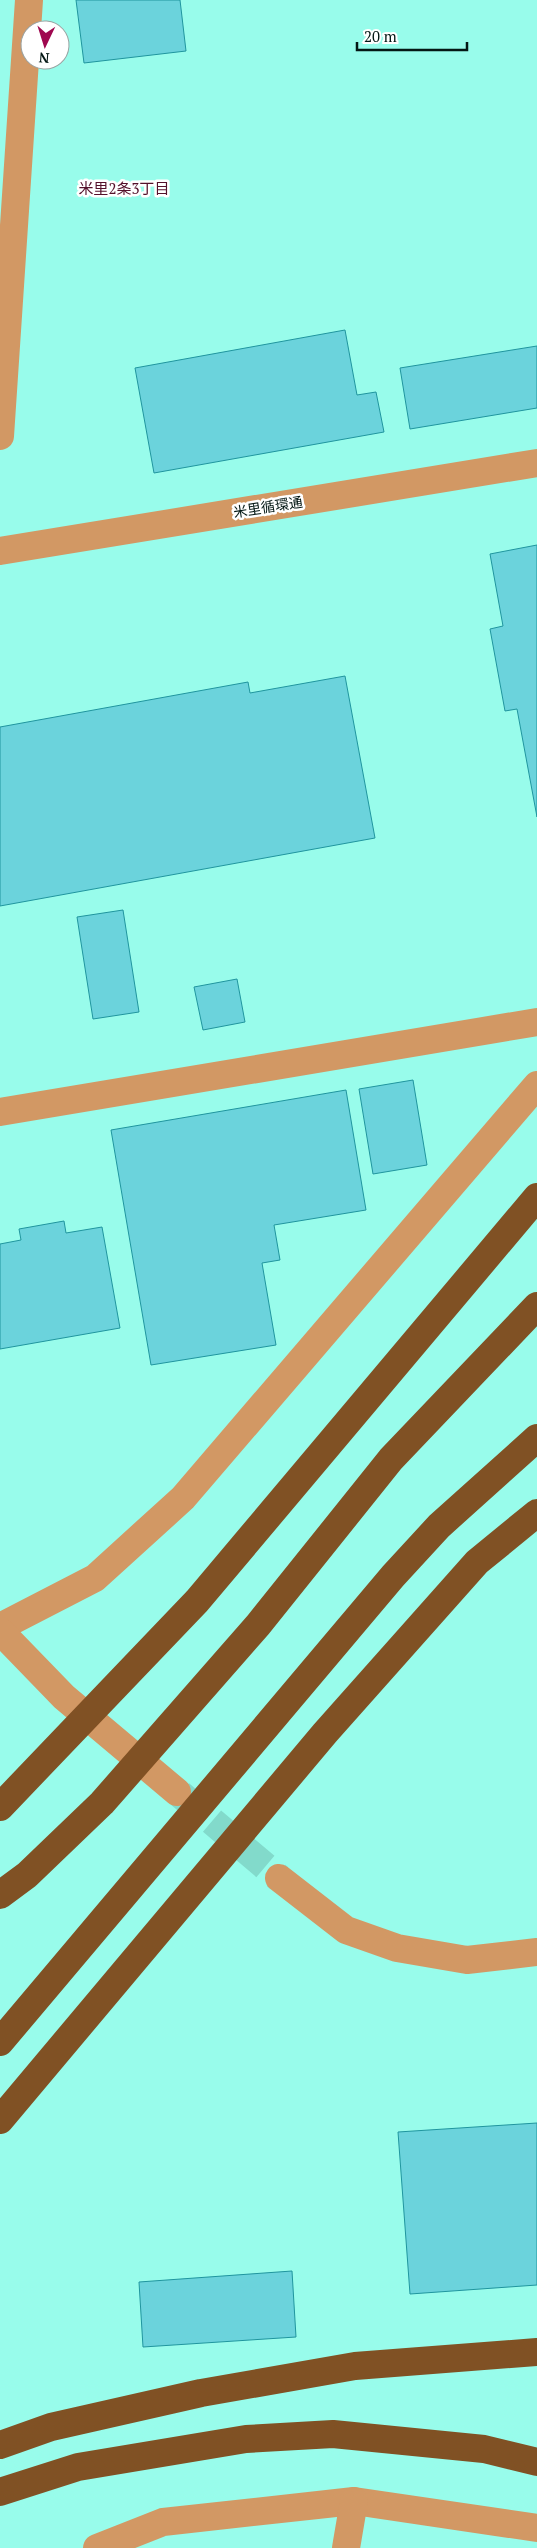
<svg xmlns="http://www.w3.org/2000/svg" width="537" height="2548" font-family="'PT Serif','Noto Sans JP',serif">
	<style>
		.building { fill: #6bd3dc; stroke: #20959e }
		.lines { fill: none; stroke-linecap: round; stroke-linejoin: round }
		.minor-tunnel { stroke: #82dacb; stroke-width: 28; stroke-dasharray: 28 14; stroke-linecap: butt }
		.minor { stroke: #d29864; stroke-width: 28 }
		.highway { stroke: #805124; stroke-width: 28 }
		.highway-bridge { stroke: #805124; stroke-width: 28 }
		.labels { text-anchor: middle; stroke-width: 5; stroke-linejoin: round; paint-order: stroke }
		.street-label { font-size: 14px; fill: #031714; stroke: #fff }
		.neighbourhood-label { font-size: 15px; fill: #54112b; stroke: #fff }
	</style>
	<rect width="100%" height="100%" fill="#98fceb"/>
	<g class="building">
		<path d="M76,0H180L186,51L84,63Z"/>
		<path d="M345,330L357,395L376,392L384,432L154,473L135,368Z"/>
		<path d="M537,346V408L410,429L400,368Z"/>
		<path d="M537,545V817L517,709L505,711L490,629L503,626L490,554Z"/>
		<path d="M345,676L375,838L0,906V727L248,682L250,693Z"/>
		<path d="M123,910L139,1012L93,1019L77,917Z"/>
		<path d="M237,979L245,1022L203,1030L194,987Z"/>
		<path d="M413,1080L427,1165L373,1174L359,1089Z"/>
		<path d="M346,1090L366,1210L274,1225L280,1260L262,1263L276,1345L151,1365L111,1130Z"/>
		<path d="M64,1221L66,1233L102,1227L120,1328L0,1349V1244L21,1240L19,1229Z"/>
		<path d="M537,2123V2285L410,2294L398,2132Z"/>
		<path d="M292,2271L296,2337L143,2347L139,2282Z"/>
	</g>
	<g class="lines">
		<path class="minor-tunnel" d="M180,1794L279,1878"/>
		<g class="minor">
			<path d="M0,436L29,0"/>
			<path d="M0,551L537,463"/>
			<path d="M0,1112L537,1022"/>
			<path d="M0,1627L95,1578L183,1498L537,1085"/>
			<path d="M0,1631L64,1697L177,1792"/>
			<path d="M279,1878L346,1930L397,1948L467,1960L537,1952"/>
			<path d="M97,2548L163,2522L354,2501L537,2528"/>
			<path d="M346,2548L354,2501"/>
		</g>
		<g class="highway">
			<path d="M0,2042L393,1576L439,1526L537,1438"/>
			<path d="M0,2120L325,1733L477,1562L537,1513"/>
			<path d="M0,2445L51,2427L201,2393L355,2366L537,2352"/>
			<path d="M0,2492L78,2467L246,2439L333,2434L484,2449L537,2462"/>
		</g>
		<g class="highway-bridge">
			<path d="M0,1807L197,1601L537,1197"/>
			<path d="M0,1895L27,1875L102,1803L258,1625L391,1459L537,1306"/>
		</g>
	</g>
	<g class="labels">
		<g class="street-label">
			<text transform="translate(268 507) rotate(-9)" y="5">米里循環通</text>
		</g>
		<g class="neighbourhood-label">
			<text x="124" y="194">米里2条3丁目</text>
		</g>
	</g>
	<g transform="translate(45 45) rotate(184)"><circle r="24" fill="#ffffff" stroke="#9aa2a1"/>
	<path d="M0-4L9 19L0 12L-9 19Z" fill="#9f084f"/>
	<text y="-8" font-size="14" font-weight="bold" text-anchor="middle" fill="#031714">N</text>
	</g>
	<path d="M357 42v8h110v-8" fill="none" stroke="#031714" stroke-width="2.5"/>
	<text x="364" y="42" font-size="15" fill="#031714" stroke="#ffffff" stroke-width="4" paint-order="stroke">20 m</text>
</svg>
